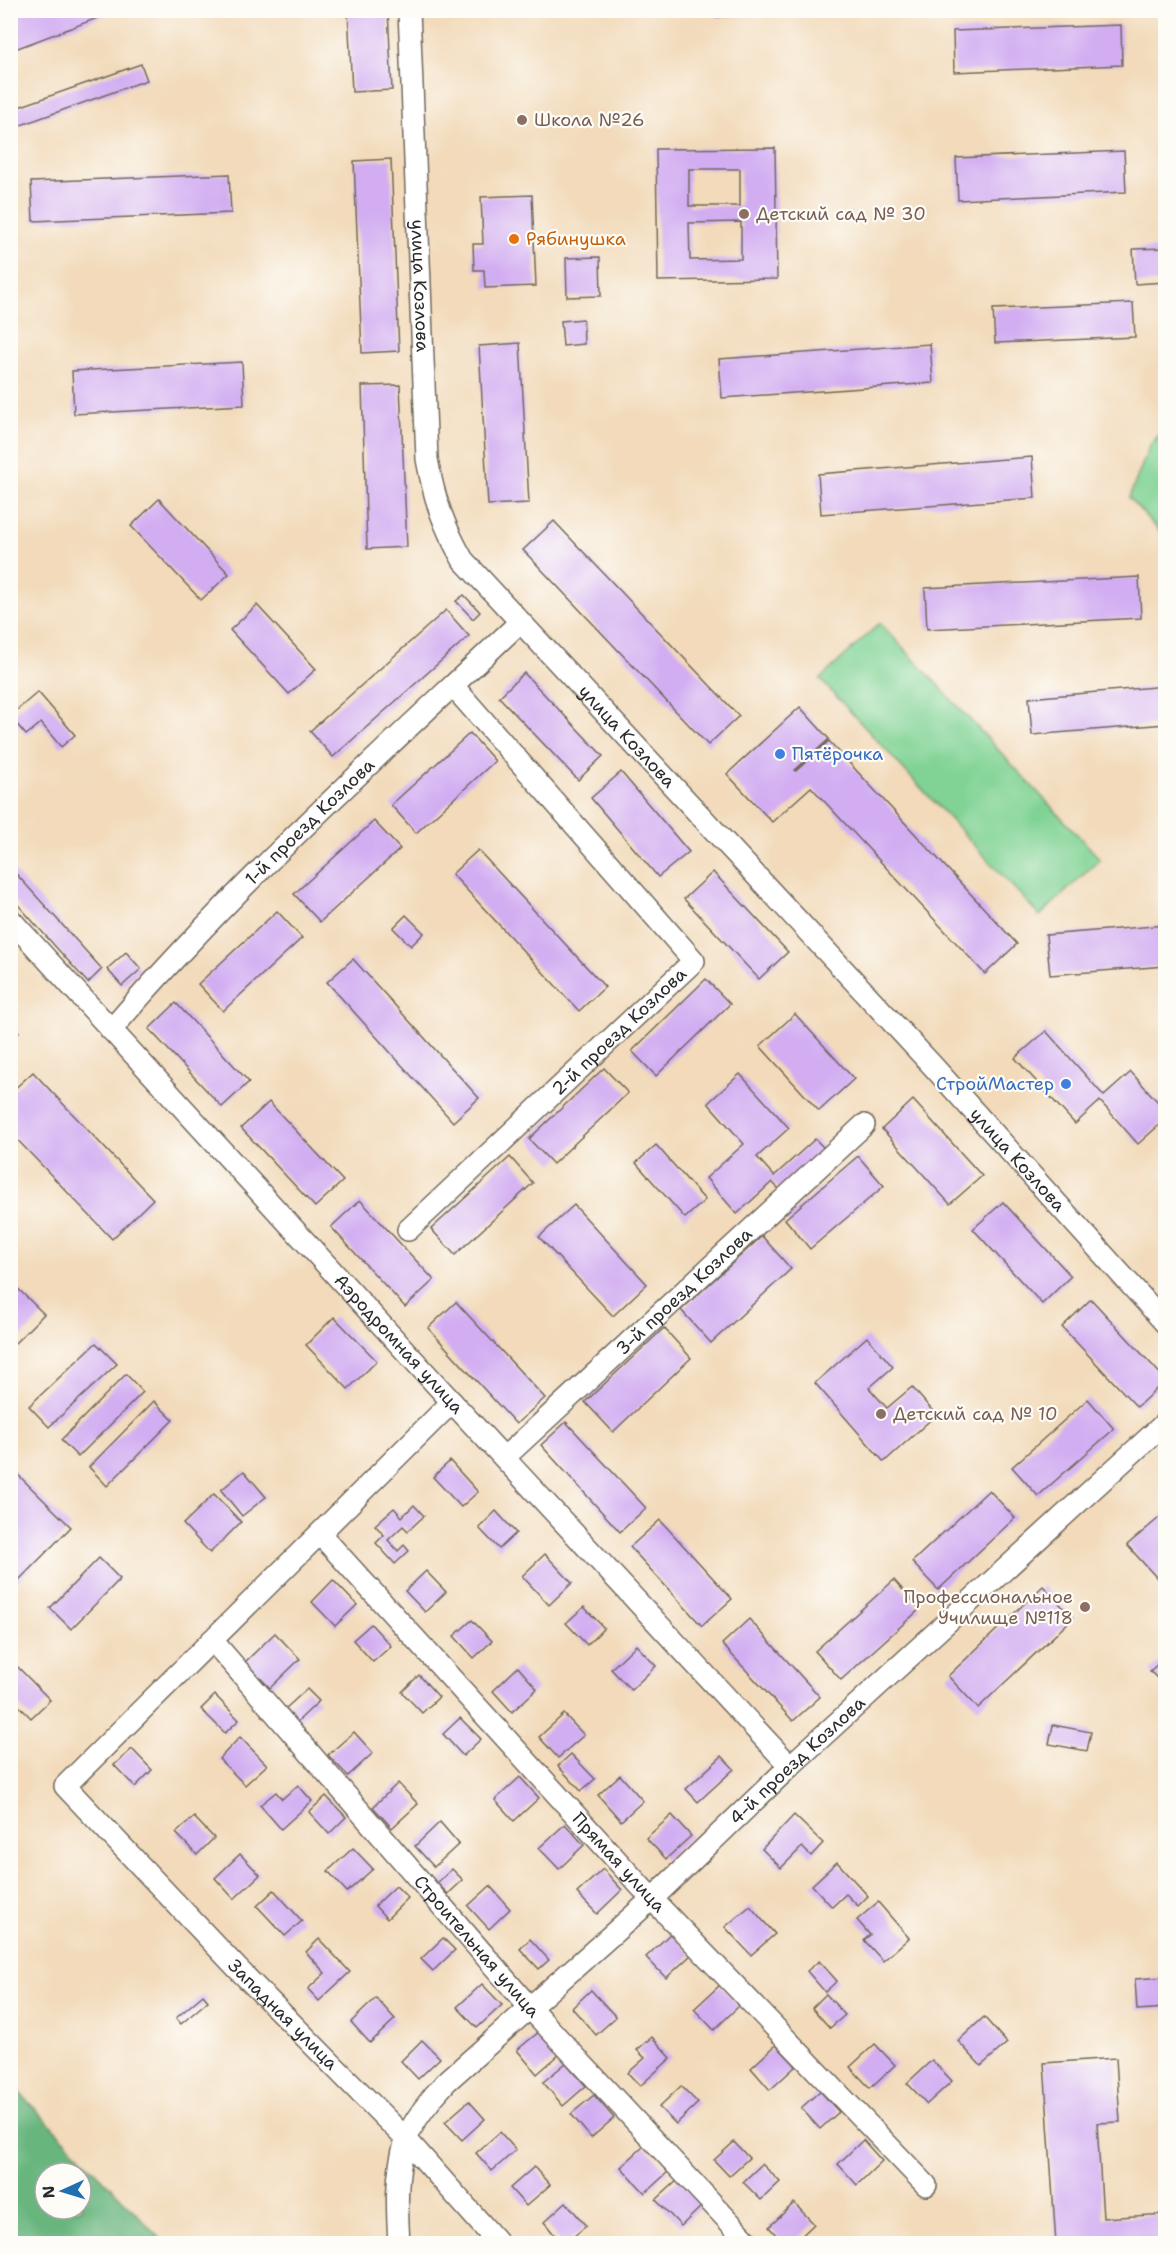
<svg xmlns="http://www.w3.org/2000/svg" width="1176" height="2254" font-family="'Shantell Sans',sans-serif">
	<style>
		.green { fill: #80d394; stroke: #567f60; stroke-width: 1.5 }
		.forest { fill: #68b57e; stroke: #4a7054; stroke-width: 1.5; fill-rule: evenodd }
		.building { fill: #d2adf2; fill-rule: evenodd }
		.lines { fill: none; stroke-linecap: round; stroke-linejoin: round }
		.minor-casing { stroke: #71685d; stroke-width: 24 }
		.minor { stroke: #fff; stroke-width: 21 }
		.education-dot { fill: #8d6e63; stroke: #fdfcf7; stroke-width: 2 }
		.food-dot { fill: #e8710a; stroke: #fdfcf7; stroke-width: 2 }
		.shop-dot { fill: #3f7fe0; stroke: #fdfcf7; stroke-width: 2 }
		.labels { text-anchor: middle; stroke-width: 4.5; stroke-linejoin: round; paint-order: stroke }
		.education-label { font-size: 18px; fill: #785e54; stroke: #fdfcf7; text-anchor: start }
		.food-label { font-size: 18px; fill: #c56008; stroke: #fdfcf7; text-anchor: start }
		.street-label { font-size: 18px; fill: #2b2b2b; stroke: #fdfcf7 }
		.shop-label { font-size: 18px; fill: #366cbe; stroke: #fdfcf7; text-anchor: start }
	</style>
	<rect width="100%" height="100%" fill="#fdfcf7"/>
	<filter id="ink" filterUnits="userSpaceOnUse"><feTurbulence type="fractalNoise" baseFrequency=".0167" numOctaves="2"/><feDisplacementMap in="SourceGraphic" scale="12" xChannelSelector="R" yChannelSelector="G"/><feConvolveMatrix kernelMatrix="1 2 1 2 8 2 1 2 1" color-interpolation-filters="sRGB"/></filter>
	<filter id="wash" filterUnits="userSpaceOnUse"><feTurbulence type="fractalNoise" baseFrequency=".008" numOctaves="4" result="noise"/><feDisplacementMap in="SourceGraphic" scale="24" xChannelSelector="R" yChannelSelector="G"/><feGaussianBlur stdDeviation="1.35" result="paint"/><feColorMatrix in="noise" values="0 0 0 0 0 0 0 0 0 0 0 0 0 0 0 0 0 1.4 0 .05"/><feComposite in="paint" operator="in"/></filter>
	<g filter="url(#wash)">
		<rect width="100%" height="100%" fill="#f2daba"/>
		<g class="green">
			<path d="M1165,429V537L1129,498L1150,445Z"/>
			<path d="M880,623L1100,859L1040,916L820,679Z"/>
		</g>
		<path class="forest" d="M10,2084H11L165,2243H11ZM45,2173H81V2209H45Z"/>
		<g id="blocks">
			<g class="building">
				<path d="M10,10H116V11L10,51Z"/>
				<path d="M348,10H388L392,90L352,92Z"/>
				<path d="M715,10H756L757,15L715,17Z"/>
				<path d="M1121,25L1122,65L954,72L953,31Z"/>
				<path d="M141,64L147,80L10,129V110Z"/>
				<path d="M775,148L777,279L658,281L656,149ZM689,169H740V206H689ZM741,222V259L690,260L689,223Z"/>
				<path d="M1124,151L1126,192L958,200L956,158Z"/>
				<path d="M391,159L399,351L362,353L354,161Z"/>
				<path d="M229,174L231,213L33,221L31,182Z"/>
				<path d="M532,195L536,286L485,288L484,270H474L473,244H483L481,197Z"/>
				<path d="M1166,248V282L1135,284L1133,249Z"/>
				<path d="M600,257L601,296L567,297L566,258Z"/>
				<path d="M1133,303L1135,337L995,343L993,309Z"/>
				<path d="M583,319L584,344L563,346L561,321Z"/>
				<path d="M520,343L529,503L488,505L479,346Z"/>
				<path d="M930,344L933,383L722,398L719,359Z"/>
				<path d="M242,362L244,405L74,414L72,371Z"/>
				<path d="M400,385L407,547L367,549L362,386Z"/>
				<path d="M1032,457L1035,498L821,514L818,474Z"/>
				<path d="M159,499L229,574L201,600L131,526Z"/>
				<path d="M554,521L739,716L708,745L523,550Z"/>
				<path d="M1139,577L1141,618L927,629L925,588Z"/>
				<path d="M464,595L480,612L473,619L456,601Z"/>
				<path d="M257,605L316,669L289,694L230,630Z"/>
				<path d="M446,610L469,636L333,757L310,731Z"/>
				<path d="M524,673L603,756L578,780L499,697Z"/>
				<path d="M1166,686V724L1032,735L1029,698Z"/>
				<path d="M38,692L75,735L61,747L41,723L26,735L10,716Z"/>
				<path d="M800,707L829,739L795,770L796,771L829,741L1017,944L985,974L811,787L772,822L727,774Z"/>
				<path d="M470,733L495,761L416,833L391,805Z"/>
				<path d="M621,772L689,852L658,877L591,798Z"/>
				<path d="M374,821L400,849L320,922L294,894Z"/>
				<path d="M478,850L605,987L579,1011L452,874Z"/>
				<path d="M10,867L102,969L88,983L10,896Z"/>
				<path d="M713,872L788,952L759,979L684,899Z"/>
				<path d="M277,911L302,938L223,1011L198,984Z"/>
				<path d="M406,915L424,933L411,946L393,928Z"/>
				<path d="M1166,925V966L1050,975L1046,935Z"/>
				<path d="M126,952L141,969L122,986L107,969Z"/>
				<path d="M353,959L479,1098L453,1122L327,982Z"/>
				<path d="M706,979L730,1004L656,1076L632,1051Z"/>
				<path d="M176,1003L249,1082L222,1107L149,1029Z"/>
				<path d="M795,1014L854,1079L819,1111L760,1046Z"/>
				<path d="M10,1023L19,1032L10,1040Z"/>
				<path d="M1046,1031L1104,1096L1131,1072L1166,1111V1119L1138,1144L1100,1101L1075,1124L1015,1058Z"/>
				<path d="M604,1068L628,1093L553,1164L529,1139Z"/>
				<path d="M33,1072L153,1199L112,1239L10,1132V1093Z"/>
				<path d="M740,1074L789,1128L757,1157L774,1176L815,1139L824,1148L779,1189L772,1182L737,1214L706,1178L744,1144L708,1103Z"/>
				<path d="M913,1100L982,1176L950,1204L882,1129Z"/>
				<path d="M269,1102L343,1181L315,1207L241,1128Z"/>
				<path d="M656,1145L705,1200L685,1218L636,1163Z"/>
				<path d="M858,1156L884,1186L810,1249L785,1219Z"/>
				<path d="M510,1157L533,1183L455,1255L431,1229Z"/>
				<path d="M360,1200L434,1280L405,1307L331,1227Z"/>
				<path d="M1003,1202L1071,1276L1042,1304L973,1229Z"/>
				<path d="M574,1205L647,1284L613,1316L539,1237Z"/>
				<path d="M762,1236L791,1269L711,1343L681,1310Z"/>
				<path d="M10,1281L44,1314L10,1348Z"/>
				<path d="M1091,1299L1166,1380L1137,1407L1062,1327Z"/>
				<path d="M456,1302L545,1398L516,1424L428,1328Z"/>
				<path d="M334,1317L377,1361L348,1389L306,1345Z"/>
				<path d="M664,1328L691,1358L613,1432L585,1402Z"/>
				<path d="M867,1337L893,1367L869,1388L887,1408L912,1387L936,1415L884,1462L815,1383Z"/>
				<path d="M96,1343L117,1364L49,1427L29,1406Z"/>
				<path d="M126,1374L143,1392L78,1457L61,1440Z"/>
				<path d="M1088,1399L1114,1429L1038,1496L1012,1467Z"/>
				<path d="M154,1401L173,1420L107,1486L89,1467Z"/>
				<path d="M566,1422L646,1508L620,1532L541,1445Z"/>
				<path d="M450,1461L478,1492L461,1507L433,1477Z"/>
				<path d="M10,1467L71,1527L16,1583L10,1578Z"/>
				<path d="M244,1471L266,1497L242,1516L221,1490Z"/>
				<path d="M989,1490L1015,1518L938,1590L912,1562Z"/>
				<path d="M214,1494L241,1522L210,1553L183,1524Z"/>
				<path d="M414,1505L424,1516L408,1531L403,1526L388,1540L398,1551L404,1545L409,1551L395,1564L376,1543L384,1535L375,1525L394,1508L402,1517Z"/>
				<path d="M496,1511L516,1533L499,1549L479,1528Z"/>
				<path d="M1166,1512V1588L1127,1545Z"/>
				<path d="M660,1520L732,1599L702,1626L630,1547Z"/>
				<path d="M545,1554L572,1583L549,1605L522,1576Z"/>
				<path d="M99,1558L120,1579L71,1629L50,1608Z"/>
				<path d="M426,1571L446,1592L425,1612L405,1591Z"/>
				<path d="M333,1580L357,1605L335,1626L312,1602Z"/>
				<path d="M894,1580L920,1609L841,1680L815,1651Z"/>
				<path d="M1043,1586L1073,1618L978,1708L948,1676Z"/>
				<path d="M584,1607L604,1628L587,1645L566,1623Z"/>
				<path d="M749,1619L820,1697L793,1721L722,1644Z"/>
				<path d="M472,1620L492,1641L474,1658L454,1636Z"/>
				<path d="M371,1624L391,1646L373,1662L353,1640Z"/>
				<path d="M275,1633L300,1659L270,1688L245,1662Z"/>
				<path d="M636,1645L656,1666L631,1690L611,1669Z"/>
				<path d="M1166,1657V1687L1150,1671Z"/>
				<path d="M10,1659L50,1700L31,1718L10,1697Z"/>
				<path d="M518,1667L537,1689L512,1712L493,1691Z"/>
				<path d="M419,1675L439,1697L422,1713L402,1692Z"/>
				<path d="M307,1689L319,1701L297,1722L285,1709Z"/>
				<path d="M215,1695L239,1720L225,1733L201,1709Z"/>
				<path d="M564,1714L584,1735L558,1758L539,1737Z"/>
				<path d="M460,1718L481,1739L463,1756L443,1734Z"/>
				<path d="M1053,1725L1091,1732L1087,1751L1049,1744Z"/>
				<path d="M354,1732L373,1753L348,1776L328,1755Z"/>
				<path d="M240,1737L267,1765L245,1785L219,1759Z"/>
				<path d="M132,1749L152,1770L135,1787L114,1765Z"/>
				<path d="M571,1754L595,1779L581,1791L558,1766Z"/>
				<path d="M722,1756L734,1769L698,1802L686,1789Z"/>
				<path d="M620,1775L643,1801L621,1821L598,1795Z"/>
				<path d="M520,1777L539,1798L514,1821L495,1800Z"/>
				<path d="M398,1783L418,1804L392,1828L373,1807Z"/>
				<path d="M298,1785L312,1801L281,1829L260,1805L276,1792L282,1799Z"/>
				<path d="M326,1796L346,1817L329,1834L309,1812Z"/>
				<path d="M672,1815L691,1836L666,1859L646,1838Z"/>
				<path d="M794,1815L823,1843L811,1856L802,1847L781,1868L762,1849Z"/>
				<path d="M194,1817L214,1838L197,1855L176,1833Z"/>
				<path d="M440,1822L459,1844L434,1867L415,1846Z"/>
				<path d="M565,1824L584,1845L559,1869L539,1848Z"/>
				<path d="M353,1848L373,1869L347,1892L328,1871Z"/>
				<path d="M240,1854L260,1875L234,1899L215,1878Z"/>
				<path d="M837,1862L868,1896L858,1906L846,1894L832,1907L812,1885Z"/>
				<path d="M452,1869L463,1880L448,1894L437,1883Z"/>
				<path d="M603,1869L622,1890L597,1914L577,1893Z"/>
				<path d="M396,1886L408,1898L387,1919L375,1906Z"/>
				<path d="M490,1886L510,1909L489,1929L468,1906Z"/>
				<path d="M274,1890L302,1921L285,1936L257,1906Z"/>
				<path d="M878,1902L909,1938L883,1961L864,1940L870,1935L857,1920Z"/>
				<path d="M750,1906L775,1934L751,1955L725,1927Z"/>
				<path d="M671,1933L691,1955L666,1978L646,1957Z"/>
				<path d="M443,1938L455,1950L433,1971L421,1959Z"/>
				<path d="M319,1939L350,1972L319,2001L308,1989L325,1973L306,1952Z"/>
				<path d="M530,1939L549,1960L539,1969L520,1949Z"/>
				<path d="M819,1961L837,1981L825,1992L807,1971Z"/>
				<path d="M1166,1977V2008L1137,2010L1135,1979Z"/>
				<path d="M482,1984L502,2005L477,2028L457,2007Z"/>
				<path d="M720,1985L739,2006L714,2030L694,2009Z"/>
				<path d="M591,1990L616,2017L596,2035L572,2008Z"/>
				<path d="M826,1994L845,2015L830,2028L812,2008Z"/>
				<path d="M203,1995L208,2001L181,2024L176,2018Z"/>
				<path d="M376,1998L395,2019L370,2043L351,2022Z"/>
				<path d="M984,2017L1007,2043L981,2066L958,2041Z"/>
				<path d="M540,2031L560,2054L537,2074L517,2050Z"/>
				<path d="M652,2037L671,2058L640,2086L628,2073L645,2058L637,2050Z"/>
				<path d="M422,2040L440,2058L418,2079L401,2061Z"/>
				<path d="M875,2044L895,2065L870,2088L850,2067Z"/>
				<path d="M776,2045L796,2066L770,2090L751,2068Z"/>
				<path d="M1116,2058L1120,2122L1097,2123L1103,2218L1166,2214V2244H1056L1044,2063Z"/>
				<path d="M932,2060L952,2081L927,2104L907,2083Z"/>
				<path d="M566,2063L586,2086L563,2106L543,2082Z"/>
				<path d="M681,2086L698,2103L676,2124L659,2107Z"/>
				<path d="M820,2091L839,2112L820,2129L801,2108Z"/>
				<path d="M594,2095L614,2118L591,2138L571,2114Z"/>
				<path d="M469,2101L485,2119L462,2140L445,2122Z"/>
				<path d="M500,2132L516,2150L492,2171L476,2153Z"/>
				<path d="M863,2140L882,2161L857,2185L838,2164Z"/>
				<path d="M734,2142L749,2158L729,2176L714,2160Z"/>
				<path d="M644,2146L668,2172L645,2193L621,2167Z"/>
				<path d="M762,2164L780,2182L761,2200L743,2182Z"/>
				<path d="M534,2167L550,2185L526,2206L510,2188Z"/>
				<path d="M679,2179L703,2205L681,2226L656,2200Z"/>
				<path d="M566,2202L586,2226L565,2244H562L544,2222Z"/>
				<path d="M794,2203L814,2224L793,2244H784L769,2227Z"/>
			</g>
		</g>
	</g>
	<g filter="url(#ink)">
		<use href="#blocks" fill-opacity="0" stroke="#71685d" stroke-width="1.5"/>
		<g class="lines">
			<defs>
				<g id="minor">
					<path id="s1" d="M409,10L427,459C434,498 443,525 463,560L931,1064L1166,1324"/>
					<path id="s2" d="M10,919L452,1402L790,1766"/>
					<path id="s3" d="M111,1030C236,884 380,755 519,623"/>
					<path id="s4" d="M408,1230L694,961L453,686"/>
					<path id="s5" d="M452,1402L65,1786L238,1969L406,2139L499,2244"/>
					<path id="s6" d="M505,1457L864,1125"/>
					<path id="s7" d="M320,1534L652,1899L926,2185"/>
					<path id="s8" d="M212,1640L530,2008L750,2244"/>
					<path id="s9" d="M399,2244C397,2209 395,2174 406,2140C412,2122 433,2096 446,2082L652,1899L790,1766L1166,1422"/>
				</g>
			</defs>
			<use href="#minor" class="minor-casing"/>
			<use href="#minor" class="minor"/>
		</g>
	</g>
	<g class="education-dot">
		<circle cx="522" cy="120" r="6"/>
		<circle cx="744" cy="214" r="6"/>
		<circle cx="881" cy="1414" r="6"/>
		<circle cx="1085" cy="1607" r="6"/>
	</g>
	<circle class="food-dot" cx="514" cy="239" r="6"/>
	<g class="shop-dot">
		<circle cx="780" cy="754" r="6"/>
		<circle cx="1066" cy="1084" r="6"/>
	</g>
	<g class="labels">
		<g class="education-label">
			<text x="534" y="126">Школа №26</text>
			<text x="756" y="220">Детский сад № 30</text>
			<text x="893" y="1420">Детский сад № 10</text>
			<text x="1073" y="1603" text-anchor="end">Профессиональное<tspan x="1073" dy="21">Училище №118</tspan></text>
		</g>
		<g class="food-label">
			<text x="526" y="245">Рябинушка</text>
		</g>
		<g class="street-label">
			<text dy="6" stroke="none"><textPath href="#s1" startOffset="276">улица Козлова</textPath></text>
			<text dy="6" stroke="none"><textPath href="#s1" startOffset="798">улица Козлова</textPath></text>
			<text dy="6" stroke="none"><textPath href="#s3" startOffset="288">1-й проезд Козлова</textPath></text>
			<text dy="6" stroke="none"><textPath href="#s4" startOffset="290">2-й проезд Козлова</textPath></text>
			<text dy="6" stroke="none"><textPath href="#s1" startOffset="1374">улица Козлова</textPath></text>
			<text dy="6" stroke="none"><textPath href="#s6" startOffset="244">3-й проезд Козлова</textPath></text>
			<text dy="6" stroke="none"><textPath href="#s2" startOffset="576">Аэродромная улица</textPath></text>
			<text dy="6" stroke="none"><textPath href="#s9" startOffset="652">4-й проезд Козлова</textPath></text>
			<text dy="6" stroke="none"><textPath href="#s7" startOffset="444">Прямая улица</textPath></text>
			<text dy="6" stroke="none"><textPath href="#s8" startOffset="405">Строительная улица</textPath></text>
			<text dy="6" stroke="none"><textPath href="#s5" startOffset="861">Западная улица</textPath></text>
		</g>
		<g class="shop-label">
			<text x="792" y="760">Пятёрочка</text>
			<text x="1054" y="1090" text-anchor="end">СтройМастер</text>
		</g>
	</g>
	<rect width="1176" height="2254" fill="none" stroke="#fdfcf7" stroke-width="36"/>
	<g transform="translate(63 2191) rotate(266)"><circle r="28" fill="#fdfcf7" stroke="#a9a8a5" stroke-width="1.5"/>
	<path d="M0-4.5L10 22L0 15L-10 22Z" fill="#1f6fb2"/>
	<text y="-9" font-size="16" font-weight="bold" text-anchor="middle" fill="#2b2b2b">N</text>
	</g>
</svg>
